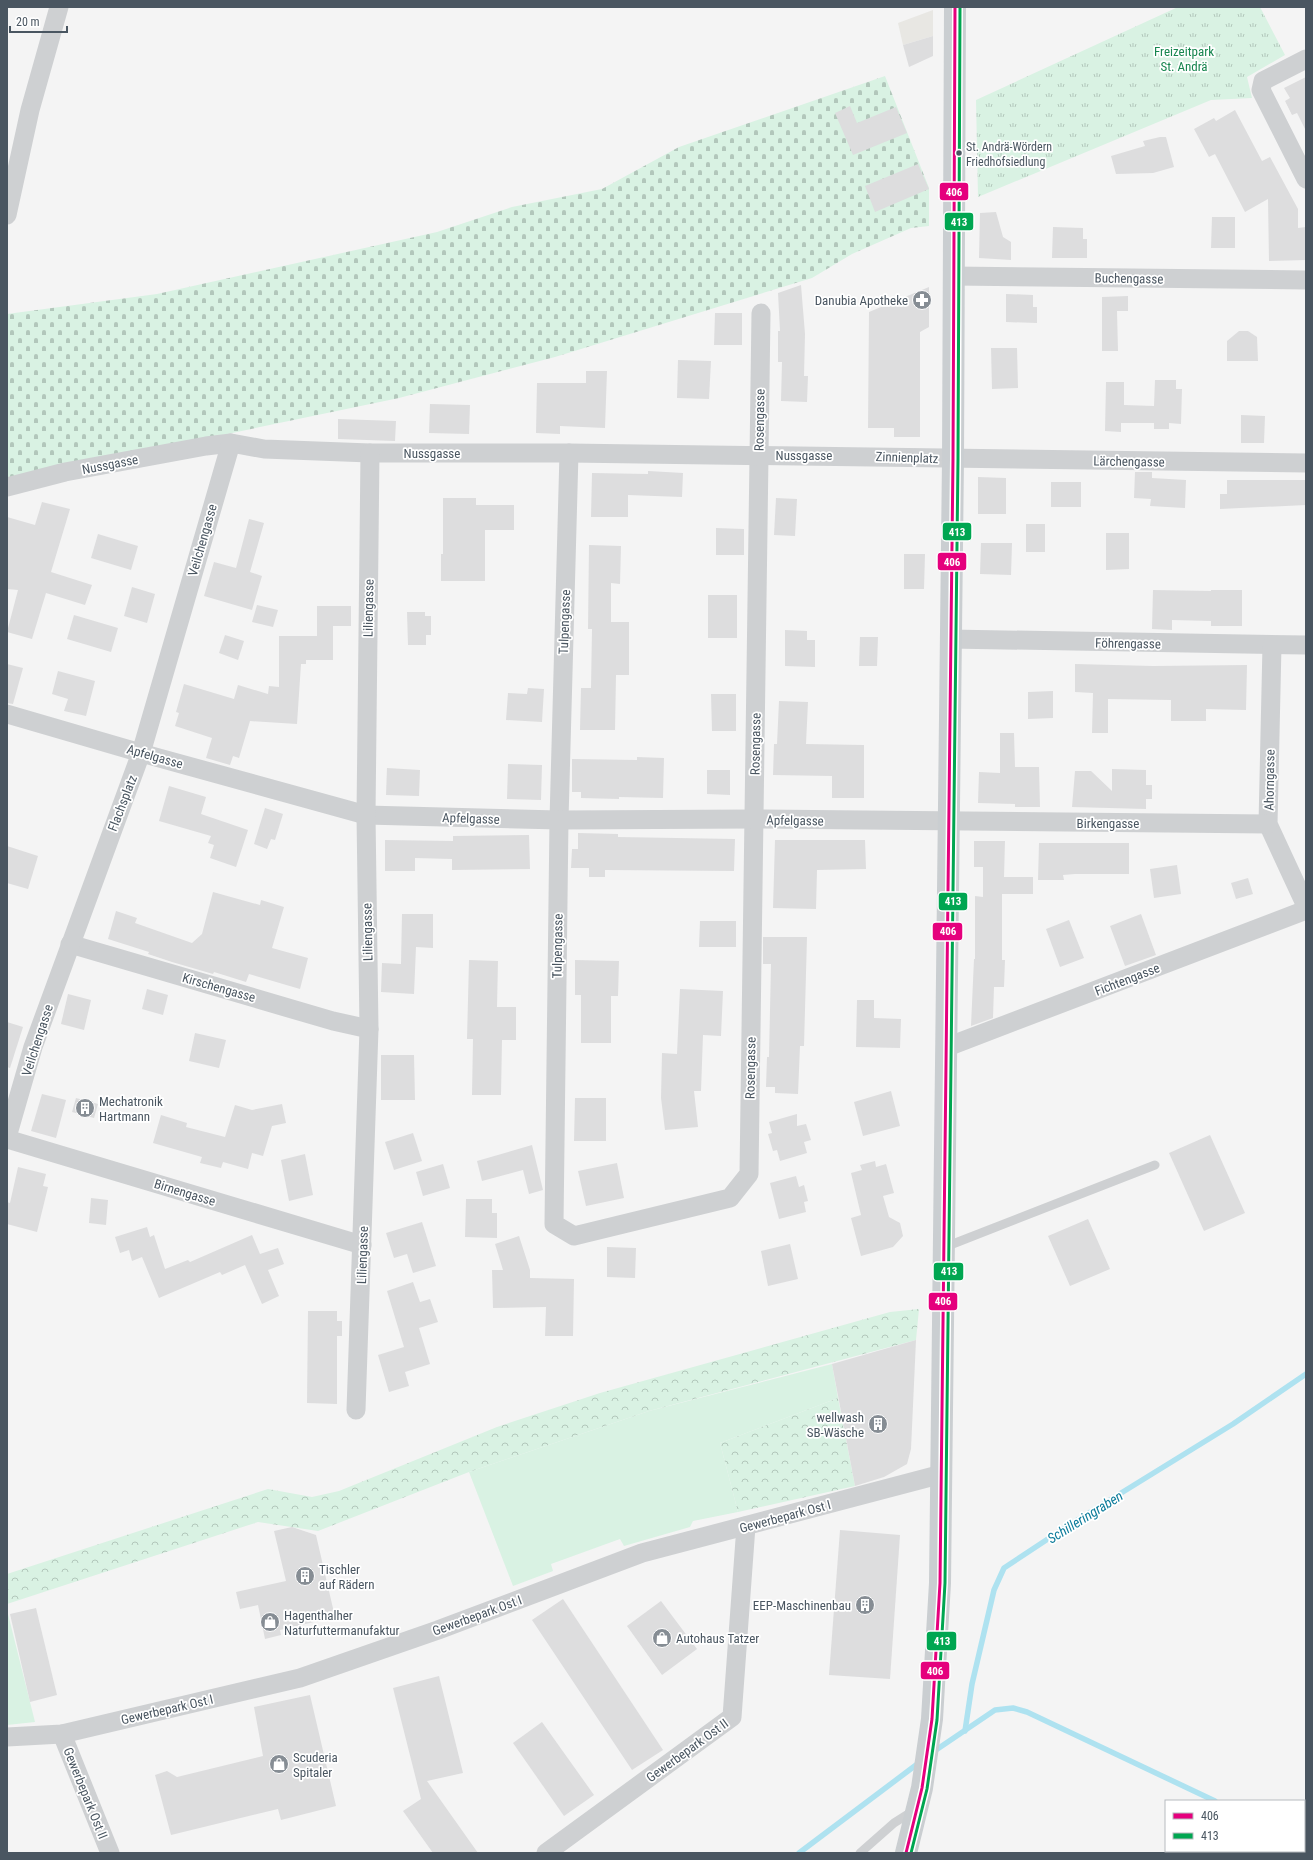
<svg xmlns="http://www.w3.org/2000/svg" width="1313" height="1860" font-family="'Roboto Condensed',sans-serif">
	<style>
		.commercial { fill: #e8e7e3 }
		.grass { fill: #d9f2e3 }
		.forest { fill: url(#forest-crowns) }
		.cemetery { fill: url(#cemetery-stones) }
		.park { fill: url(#park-tufts) }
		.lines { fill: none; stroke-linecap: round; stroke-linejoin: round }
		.stream { stroke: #aee2f0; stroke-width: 5.5 }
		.building { fill: #ddddde }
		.service { stroke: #ced0d2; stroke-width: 9 }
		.minor { stroke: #ced0d2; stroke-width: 19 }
		.primary { stroke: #caced1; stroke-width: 22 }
		.bus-1-casing { stroke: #fff; stroke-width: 6 }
		.bus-2-casing { stroke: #fff; stroke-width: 6 }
		.bus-1 { stroke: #e5007d; stroke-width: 3 }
		.bus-2 { stroke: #00a651; stroke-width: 3 }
		.bus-dot { fill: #4a5661; stroke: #fff; stroke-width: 1.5 }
		.labels { text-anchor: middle; stroke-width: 3.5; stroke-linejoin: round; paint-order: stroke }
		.bus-label { font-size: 12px; fill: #4a5661; stroke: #fff; text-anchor: start }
		.park-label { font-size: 13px; fill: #17864f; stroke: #fff }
		.street-label { font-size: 13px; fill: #4a5661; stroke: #fff }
		.poi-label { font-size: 13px; fill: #4a5661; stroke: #fff; text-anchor: start }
		.water-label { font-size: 14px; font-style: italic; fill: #0c7c9b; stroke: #fff }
		.line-badge { stroke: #fff; stroke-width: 1.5 }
		.badge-label { font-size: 11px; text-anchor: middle; font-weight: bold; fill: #fff }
	</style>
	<defs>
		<pattern id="forest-crowns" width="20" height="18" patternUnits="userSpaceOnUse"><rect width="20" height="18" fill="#d9f2e3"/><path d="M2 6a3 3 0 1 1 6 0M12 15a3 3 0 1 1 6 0" fill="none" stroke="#b2c7bb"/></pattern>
		<pattern id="cemetery-stones" width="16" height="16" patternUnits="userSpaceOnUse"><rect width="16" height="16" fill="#d9f2e3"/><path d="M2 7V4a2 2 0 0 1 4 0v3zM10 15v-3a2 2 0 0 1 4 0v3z" fill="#b2c7bb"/></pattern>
		<pattern id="park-tufts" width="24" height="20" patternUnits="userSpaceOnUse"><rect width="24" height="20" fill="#d9f2e3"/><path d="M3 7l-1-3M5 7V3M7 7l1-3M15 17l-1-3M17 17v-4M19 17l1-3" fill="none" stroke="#b2c7bb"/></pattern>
	</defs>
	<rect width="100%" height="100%" fill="#f4f4f4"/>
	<path class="commercial" d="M933,10V36L903,45L898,23Z"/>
	<g class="grass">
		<path d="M832,1364L838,1398L720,1443L738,1512L693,1521L690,1527L624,1546L620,1539L551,1564L553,1571L513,1586L469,1472L649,1411Z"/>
		<path d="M7,1610L35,1722L7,1725Z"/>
	</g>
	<g class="forest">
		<path d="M919,1309L916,1340L649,1411L469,1472L318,1531L258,1522L7,1604V1574L268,1489L312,1497L339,1491L497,1427L600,1393L890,1312Z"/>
		<path d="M838,1398L855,1486L738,1512L720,1443Z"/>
	</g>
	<path class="cemetery" d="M885,76L929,188V226L911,228L852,254L812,278L555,357L399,398L7,480V314L157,294L437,232L512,207L602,189L679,147Z"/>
	<path class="park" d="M1178,7H1260L1285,55L1247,77L1252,98L1211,100L978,197L976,100Z"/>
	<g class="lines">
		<g class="stream">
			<path d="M965,1731L972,1684L994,1590L1004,1568L1066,1527L1233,1424L1306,1374"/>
			<path d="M933,1752L995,1710L1013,1708L1027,1712L1215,1801"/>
			<path d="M1304,1843L1306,1844"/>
			<path d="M799,1853L920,1762"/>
		</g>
	</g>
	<g class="building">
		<path d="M933,36V56L909,67L903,45Z"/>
		<path d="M1306,77V131L1297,113L1292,115L1285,101L1290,98L1284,88Z"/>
		<path d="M850,106L857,123L896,107L907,133L853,155L835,113Z"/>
		<path d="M1235,110L1262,161L1270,157L1298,209V228L1306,227V260L1269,261L1268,199L1245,212L1215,154L1209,157L1194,129L1214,118L1216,121Z"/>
		<path d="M1160,137H1166L1174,167L1153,173L1116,174L1111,156L1145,146L1143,141Z"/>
		<path d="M918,164L929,189L875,212L865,186Z"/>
		<path d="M996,212L1003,237L1011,242V260L979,258L980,213Z"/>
		<path d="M1212,217H1235V248H1211Z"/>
		<path d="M1053,227L1083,228V239H1087V258H1052Z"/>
		<path d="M801,285L805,334L804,376H808L807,402L781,401L782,362H778V331H780L778,293Z"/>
		<path d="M929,287V327L920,332V437H894V428H868L869,312Z"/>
		<path d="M1006,294L1033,295V307H1037V323L1006,322Z"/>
		<path d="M1128,296V311H1117L1118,351H1102V297Z"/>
		<path d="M715,313H742V345H714Z"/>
		<path d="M1239,331H1248L1257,337L1258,361H1227V341Z"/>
		<path d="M991,348H1017L1018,388L992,389Z"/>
		<path d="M678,360L711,361L709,399L677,398Z"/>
		<path d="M586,371H607L605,428L560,426V434L536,433L537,383H586Z"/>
		<path d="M1155,380H1176V389H1182L1181,424L1169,423V429H1154V423H1121V432L1105,431L1106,382H1124V405L1154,406Z"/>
		<path d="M430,404L470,405L469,434L429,433Z"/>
		<path d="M1241,415L1265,416L1264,443H1241Z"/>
		<path d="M338,419L396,421L395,441L338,439Z"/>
		<path d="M648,471L683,473L682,497L628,495V517H591L592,473L648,474Z"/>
		<path d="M1135,472H1152V478L1186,480L1185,508L1150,506L1151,499L1134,498Z"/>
		<path d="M978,477L1006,478V514H978Z"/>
		<path d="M1227,480H1306V505L1220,509V494H1227Z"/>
		<rect x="1051" y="482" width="30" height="25"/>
		<path d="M443,498H476V505H514V530H485V581H441V554H443Z"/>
		<path d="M776,498L797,499L795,536L774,535Z"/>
		<path d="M42,502L70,509L51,572L92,585L85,605L46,593L32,639L7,632L18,590L7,589V517L35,525Z"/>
		<path d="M249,519L264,523L250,572L262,576L252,610L204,596L214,562L236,568Z"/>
		<rect x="1026" y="524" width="19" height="28"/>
		<path d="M716,528L744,529V555H716Z"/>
		<path d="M1106,533H1129V569L1106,570Z"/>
		<path d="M98,534L138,546L131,570L91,558Z"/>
		<path d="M981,543H1012L1011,575L980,574Z"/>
		<path d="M589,545L621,546L620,584L611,583V622H629V675H616L615,730H580L581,688H591L592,629H588Z"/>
		<path d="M904,554H925L924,589H904Z"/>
		<path d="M132,587L155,594L147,623L124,616Z"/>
		<path d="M1153,590L1211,591V590H1242V626H1211V621L1172,620V630L1152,629Z"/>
		<rect x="708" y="595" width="29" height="43"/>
		<path d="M257,605L278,610L273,627L252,622Z"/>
		<path d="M317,606H351V626H333V660H306V664H301L297,724L250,721L239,758L233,756L230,765L206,758L212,738L175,726L179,713L176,712L184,684L234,699L238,685L268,694L269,686L279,687V636H317Z"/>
		<path d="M407,612H425V616H431V635H426V645H408Z"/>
		<path d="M74,615L118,628L111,652L67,639Z"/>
		<path d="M785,630L807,631V640H815V667L785,666Z"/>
		<path d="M225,635L244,641L238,660L219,653Z"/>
		<path d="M860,637H878L877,666H859Z"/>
		<path d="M7,664L23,668L13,704L7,703Z"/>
		<path d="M1075,664L1153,666L1247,665L1246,710L1206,709V721H1171V700L1108,699V733H1092L1093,693L1075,692Z"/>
		<path d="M58,671L95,681L86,716L64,711L68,699L52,694Z"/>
		<path d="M528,688L544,689L542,722L506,720L508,693L527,694Z"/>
		<path d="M1053,691V718L1028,719V692Z"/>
		<path d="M711,694H736V731H712Z"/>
		<path d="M779,701L808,702L806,744L864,745V798H832V776L773,775L774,744H777Z"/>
		<path d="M1000,733H1014L1015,767H1039L1040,807H1015V804L978,803L979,772L1000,773Z"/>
		<path d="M637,757L664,758L663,798L619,797V799L581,798V792H572V759L637,760Z"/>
		<path d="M508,764L542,765L541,800L507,799Z"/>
		<path d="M387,768L420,770L419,796L386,795Z"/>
		<path d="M1112,769L1146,770V785H1152V799H1146V809L1072,807L1075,771H1091L1112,791Z"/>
		<path d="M707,770H730V795L707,794Z"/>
		<path d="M169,786L206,797L201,814L248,830L236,867L210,858L214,845L208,843L211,836L159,821Z"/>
		<path d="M265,808L283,814L275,840L271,839L267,849L254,844Z"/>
		<path d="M578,833L618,834V837L735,839L734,871L605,870V877H589V868H571L572,849H578Z"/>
		<path d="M529,835L530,869L452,870V859L415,858V871H385V840L453,841V836Z"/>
		<path d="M775,840H865L866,869L817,870L816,909L773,908Z"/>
		<path d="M974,841H1005L1004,877H1033V894H1002V960H1005L1004,987H994L993,1018L971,1026L974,959H975V896L983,897V867H974Z"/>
		<path d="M1039,843H1129V874H1075L1063,875L1064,880H1038Z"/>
		<path d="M7,846L38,856L28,889L7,883Z"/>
		<path d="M1177,865L1181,894L1154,898L1150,869Z"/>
		<path d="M1248,878L1253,894L1236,899L1231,883Z"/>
		<path d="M213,892L260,905L261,900L284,907L272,948L308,958L300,989L249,974L246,982L214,972L213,974L172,962L148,954L149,952L108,939L116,911L137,918L135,923L192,943L202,934Z"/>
		<path d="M402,914H433V948L416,947L414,994L381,992L382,963L401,964Z"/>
		<path d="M1141,914L1156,955L1125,966L1110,926Z"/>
		<path d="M1069,920L1084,958L1060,967L1046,929Z"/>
		<path d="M700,921H736V947H699Z"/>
		<path d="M763,937H807L804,1046H800L798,1094L775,1093V1087H766L767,1057H769L771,964H763Z"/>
		<path d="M469,960L498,961L497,1007H516V1040H502L501,1095H472L473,1039H467Z"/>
		<path d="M575,960L619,961L618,996H611V1043H581V995H575Z"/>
		<path d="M147,989L168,995L163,1015L142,1009Z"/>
		<path d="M680,989L723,991L721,1036L703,1035L701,1091H694L698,1127L665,1130L661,1098L662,1053L677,1054Z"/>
		<path d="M68,994L91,1000L84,1030L61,1024Z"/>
		<path d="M857,1000H874V1018L901,1019L900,1048L856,1047Z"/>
		<path d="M7,1022L23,1027L10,1068L7,1067Z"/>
		<path d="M195,1033L226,1040L219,1068L189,1061Z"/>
		<path d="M381,1055H414L415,1100H381Z"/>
		<path d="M891,1091L900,1126L863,1136L854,1102Z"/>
		<path d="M42,1094L66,1100L56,1138L31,1131Z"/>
		<path d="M76,1098L98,1104L94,1118L72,1112Z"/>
		<path d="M575,1098H606V1141H574Z"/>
		<path d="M282,1104L286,1123L272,1126L263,1156L252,1153L248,1169L223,1162L221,1168L200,1163L202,1157L153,1143L161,1115L187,1123L186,1127L225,1137L235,1105L252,1110Z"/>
		<path d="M797,1114V1126L806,1124L811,1140L804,1142L807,1153L780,1161L777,1150L773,1151L768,1134L772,1133L769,1122Z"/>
		<path d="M413,1133L422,1161L394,1170L385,1142Z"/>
		<path d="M1210,1135L1245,1213L1204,1231L1169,1153Z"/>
		<path d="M532,1145L543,1190L529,1194L523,1170L482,1181L477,1161Z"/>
		<path d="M305,1154L313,1195L289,1201L281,1160Z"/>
		<path d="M875,1161L876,1167L886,1164L894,1193L883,1196L889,1217L900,1223L903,1236L893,1247L861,1256L851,1218L861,1215L851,1173L862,1170L860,1165Z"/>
		<path d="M617,1163L624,1198L586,1206L578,1171Z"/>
		<path d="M443,1164L450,1188L423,1196L416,1172Z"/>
		<path d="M18,1167L46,1174L43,1186L48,1187L37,1232L7,1224V1202L10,1203Z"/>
		<path d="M796,1176L799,1187L804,1185L808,1201L804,1202L806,1212L779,1219L770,1183Z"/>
		<path d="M91,1198L108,1200L106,1225L89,1223Z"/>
		<path d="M466,1199H492V1213H497V1238L465,1237Z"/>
		<path d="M1088,1219L1110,1269L1070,1286L1048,1236Z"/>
		<path d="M422,1222L436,1266L413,1273L407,1254L394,1258L386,1233Z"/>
		<path d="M147,1227L150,1237L154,1235L165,1269L188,1260L190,1262L252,1235L260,1254L278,1248L284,1264L268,1270L279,1296L262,1304L245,1265L222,1275L220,1272L159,1298L142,1257L132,1261L129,1250L120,1253L115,1237Z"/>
		<path d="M519,1236L530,1270V1278L574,1279L573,1336H545L546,1307L493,1308L492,1270H503L495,1244Z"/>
		<path d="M790,1244L798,1279L768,1286L761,1251Z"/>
		<path d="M607,1247L636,1248L635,1278L607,1277Z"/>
		<path d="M413,1282L420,1302L430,1299L438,1322L419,1328L430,1364L405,1372L409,1386L389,1392L378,1355L404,1347L387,1291Z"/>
		<path d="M308,1311H337V1321H342V1336H337V1404L307,1403Z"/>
		<path d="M916,1340L911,1449L907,1464L884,1477L855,1486L832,1364Z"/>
		<path d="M292,1527L316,1535L335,1617L280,1630L281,1635L265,1639L258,1605L240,1609L236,1592L286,1581L274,1531Z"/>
		<path d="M840,1530L900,1535L890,1679L829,1675Z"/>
		<path d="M563,1599L663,1750L632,1770L532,1620Z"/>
		<path d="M661,1601L697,1649L662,1675L627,1626Z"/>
		<path d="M36,1608L57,1695L30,1702L10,1614Z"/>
		<path d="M439,1676L463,1773L427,1781L478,1853H433L403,1811L421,1799L393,1688Z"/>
		<path d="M310,1695L336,1806L281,1820L278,1809L171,1835L155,1775L167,1771L177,1777L263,1756L254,1707Z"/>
		<path d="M542,1722L594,1795L564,1816L513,1743Z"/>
	</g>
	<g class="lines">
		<g class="service">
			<path d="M945,1247L1155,1165"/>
			<path d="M860,1853L894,1823L913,1811"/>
		</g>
		<g class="minor">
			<path d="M1306,59L1263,81L1261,90L1306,179"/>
			<path d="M7,215L30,110L59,7"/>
			<path d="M953,276L1306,280"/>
			<path d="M569,453L559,820L554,1224L574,1236L730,1198L749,1174L761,313"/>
			<path d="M7,487L65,472L206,446L231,443L264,449L370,453H569L1306,463"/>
			<path d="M950,639L1306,645"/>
			<path d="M1272,645L1268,824L1306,906"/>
			<path d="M7,714L141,753L366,815L559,820L754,819L1268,824"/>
			<path d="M70,944L333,1021L369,1029"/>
			<path d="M947,1047L1306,910"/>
			<path d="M7,1137L33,1047L141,753L231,443"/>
			<path d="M7,1139L362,1245"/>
			<path d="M356,1410L369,1029L366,815L370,453"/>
			<path d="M62,1734L110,1853"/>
			<path d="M7,1737L62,1734L300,1678L438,1630L642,1553L942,1474"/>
			<path d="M546,1853L732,1717L746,1526"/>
		</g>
		<path class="primary" d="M906,1853L922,1788L932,1719L940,1583L953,459L955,7"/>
		<defs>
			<path id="bus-1" d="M906,1853L922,1788L932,1719L940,1583L953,459L955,7"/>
			<path id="bus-2" d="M911,1853L927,1789L937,1720L945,1583L958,459L960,7"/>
		</defs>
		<use href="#bus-1" class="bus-1-casing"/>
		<use href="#bus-2" class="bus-2-casing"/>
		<use href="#bus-1" class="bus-1"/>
		<use href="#bus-2" class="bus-2"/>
	</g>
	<defs>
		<symbol id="pharmacy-disc" viewBox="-11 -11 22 22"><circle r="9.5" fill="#868d94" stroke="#fff"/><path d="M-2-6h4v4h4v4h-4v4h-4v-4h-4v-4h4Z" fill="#fff"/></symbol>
		<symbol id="building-disc" viewBox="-11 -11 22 22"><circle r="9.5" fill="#868d94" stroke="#fff"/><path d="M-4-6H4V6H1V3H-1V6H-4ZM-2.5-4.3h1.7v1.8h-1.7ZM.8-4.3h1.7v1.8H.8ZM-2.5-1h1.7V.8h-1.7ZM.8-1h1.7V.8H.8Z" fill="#fff"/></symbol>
		<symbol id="shop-disc" viewBox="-11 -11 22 22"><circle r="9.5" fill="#868d94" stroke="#fff"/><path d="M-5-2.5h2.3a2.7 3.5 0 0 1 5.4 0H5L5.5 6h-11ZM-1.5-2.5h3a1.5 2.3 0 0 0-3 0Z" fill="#fff"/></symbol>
	</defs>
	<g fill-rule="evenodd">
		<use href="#pharmacy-disc" x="911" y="289" width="22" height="22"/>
		<use href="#building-disc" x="74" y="1097" width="22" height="22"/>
		<use href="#building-disc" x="867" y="1413" width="22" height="22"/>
		<use href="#building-disc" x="294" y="1565" width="22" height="22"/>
		<use href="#building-disc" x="854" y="1594" width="22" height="22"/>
		<use href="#shop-disc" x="259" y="1611" width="22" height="22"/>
		<use href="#shop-disc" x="651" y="1627" width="22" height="22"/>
		<use href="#shop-disc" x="268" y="1753" width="22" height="22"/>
	</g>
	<circle class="bus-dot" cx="959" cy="153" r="3.5"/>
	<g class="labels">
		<g class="bus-label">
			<text x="966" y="151">St. Andrä-Wördern<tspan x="966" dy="15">Friedhofsiedlung</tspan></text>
		</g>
		<g class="park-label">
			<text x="1184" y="56">Freizeitpark<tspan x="1184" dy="15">St. Andrä</tspan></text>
		</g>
		<g class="street-label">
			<text transform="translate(1129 278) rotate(1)" y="5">Buchengasse</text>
			<text transform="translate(759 420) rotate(-89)" y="5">Rosengasse</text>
			<text x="432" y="458">Nussgasse</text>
			<text x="804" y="460">Nussgasse</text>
			<text transform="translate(907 457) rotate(2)" y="5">Zinnienplatz</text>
			<text transform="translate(1129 461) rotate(1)" y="5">Lärchengasse</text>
			<text transform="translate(110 464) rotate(-11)" y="5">Nussgasse</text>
			<text transform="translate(202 540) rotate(-74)" y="5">Veilchengasse</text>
			<text transform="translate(368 608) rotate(-89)" y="5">Liliengasse</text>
			<text transform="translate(564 622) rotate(-88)" y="5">Tulpengasse</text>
			<text transform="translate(1128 643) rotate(1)" y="5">Föhrengasse</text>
			<text transform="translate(755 744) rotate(-89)" y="5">Rosengasse</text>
			<text transform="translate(155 756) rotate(16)" y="5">Apfelgasse</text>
			<text transform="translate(1269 780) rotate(-89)" y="5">Ahorngasse</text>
			<text transform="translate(122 803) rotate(-69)" y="5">Flachsplatz</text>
			<text transform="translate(471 818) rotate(2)" y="5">Apfelgasse</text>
			<text transform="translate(795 820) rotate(1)" y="5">Apfelgasse</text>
			<text x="1108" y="828">Birkengasse</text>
			<text transform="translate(367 932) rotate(-91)" y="5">Liliengasse</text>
			<text transform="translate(557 946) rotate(-89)" y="5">Tulpengasse</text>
			<text transform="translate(1127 979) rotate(-21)" y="5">Fichtengasse</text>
			<text transform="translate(219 987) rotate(16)" y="5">Kirschengasse</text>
			<text transform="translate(37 1040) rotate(-72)" y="5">Veilchengasse</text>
			<text transform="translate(750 1068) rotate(-89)" y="5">Rosengasse</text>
			<text transform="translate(185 1192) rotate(17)" y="5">Birnengasse</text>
			<text transform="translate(362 1255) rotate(-88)" y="5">Liliengasse</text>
			<text transform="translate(785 1516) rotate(-15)" y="5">Gewerbepark Ost I</text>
			<text transform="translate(477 1615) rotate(-20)" y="5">Gewerbepark Ost I</text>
			<text transform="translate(167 1709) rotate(-13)" y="5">Gewerbepark Ost I</text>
			<text transform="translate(687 1750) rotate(-36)" y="5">Gewerbepark Ost II</text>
			<text transform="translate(86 1793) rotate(68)" y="5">Gewerbepark Ost II</text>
		</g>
		<g class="poi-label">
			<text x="908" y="305" text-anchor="end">Danubia Apotheke</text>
			<text x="99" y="1106">Mechatronik<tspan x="99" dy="15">Hartmann</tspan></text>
			<text x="864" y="1422" text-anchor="end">wellwash<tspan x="864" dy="15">SB-Wäsche</tspan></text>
			<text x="319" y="1574">Tischler<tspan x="319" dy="15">auf Rädern</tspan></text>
			<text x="851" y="1610" text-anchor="end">EEP-Maschinenbau</text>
			<text x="284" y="1620">Hagenthalher<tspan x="284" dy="15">Naturfuttermanufaktur</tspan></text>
			<text x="676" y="1643">Autohaus Tatzer</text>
			<text x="293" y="1762">Scuderia<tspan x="293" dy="15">Spitaler</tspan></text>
		</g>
		<g class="water-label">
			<text transform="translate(1085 1517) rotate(-32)" y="5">Schilleringraben</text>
		</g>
	</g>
	<g class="line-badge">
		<rect x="939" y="182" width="30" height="19" rx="4" fill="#e5007d"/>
		<rect x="944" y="212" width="30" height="19" rx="4" fill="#00a651"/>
		<rect x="942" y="522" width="30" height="19" rx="4" fill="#00a651"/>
		<rect x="937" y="552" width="30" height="19" rx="4" fill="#e5007d"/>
		<rect x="938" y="892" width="30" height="19" rx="4" fill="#00a651"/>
		<rect x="932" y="922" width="31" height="19" rx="4" fill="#e5007d"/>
		<rect x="933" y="1262" width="31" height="19" rx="4" fill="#00a651"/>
		<rect x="928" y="1292" width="30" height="19" rx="4" fill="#e5007d"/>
		<rect x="926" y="1631" width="31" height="20" rx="4" fill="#00a651"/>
		<rect x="920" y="1661" width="30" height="19" rx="4" fill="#e5007d"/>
	</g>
	<g class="badge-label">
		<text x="954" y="196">406</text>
		<text x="959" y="226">413</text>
		<text x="957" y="536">413</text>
		<text x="952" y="566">406</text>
		<text x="953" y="905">413</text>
		<text x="948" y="935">406</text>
		<text x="949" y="1275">413</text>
		<text x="943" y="1305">406</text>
		<text x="942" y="1645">413</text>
		<text x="935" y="1675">406</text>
	</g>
	<rect width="1313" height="1860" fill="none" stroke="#4a5661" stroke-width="16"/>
	<rect x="1165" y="1800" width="140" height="52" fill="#ffffff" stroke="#b7bbc0"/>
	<rect x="1173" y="1813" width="20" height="6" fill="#e5007d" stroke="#b7bbc0"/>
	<text x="1201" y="1820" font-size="12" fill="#4a5661">406</text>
	<rect x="1173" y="1833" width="20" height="6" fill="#00a651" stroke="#b7bbc0"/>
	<text x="1201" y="1840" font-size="12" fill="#4a5661">413</text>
	<path d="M10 26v6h57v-6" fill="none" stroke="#4a5661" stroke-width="2"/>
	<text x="16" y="26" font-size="12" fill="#4a5661" stroke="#ffffff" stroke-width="3" paint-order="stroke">20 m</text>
</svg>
